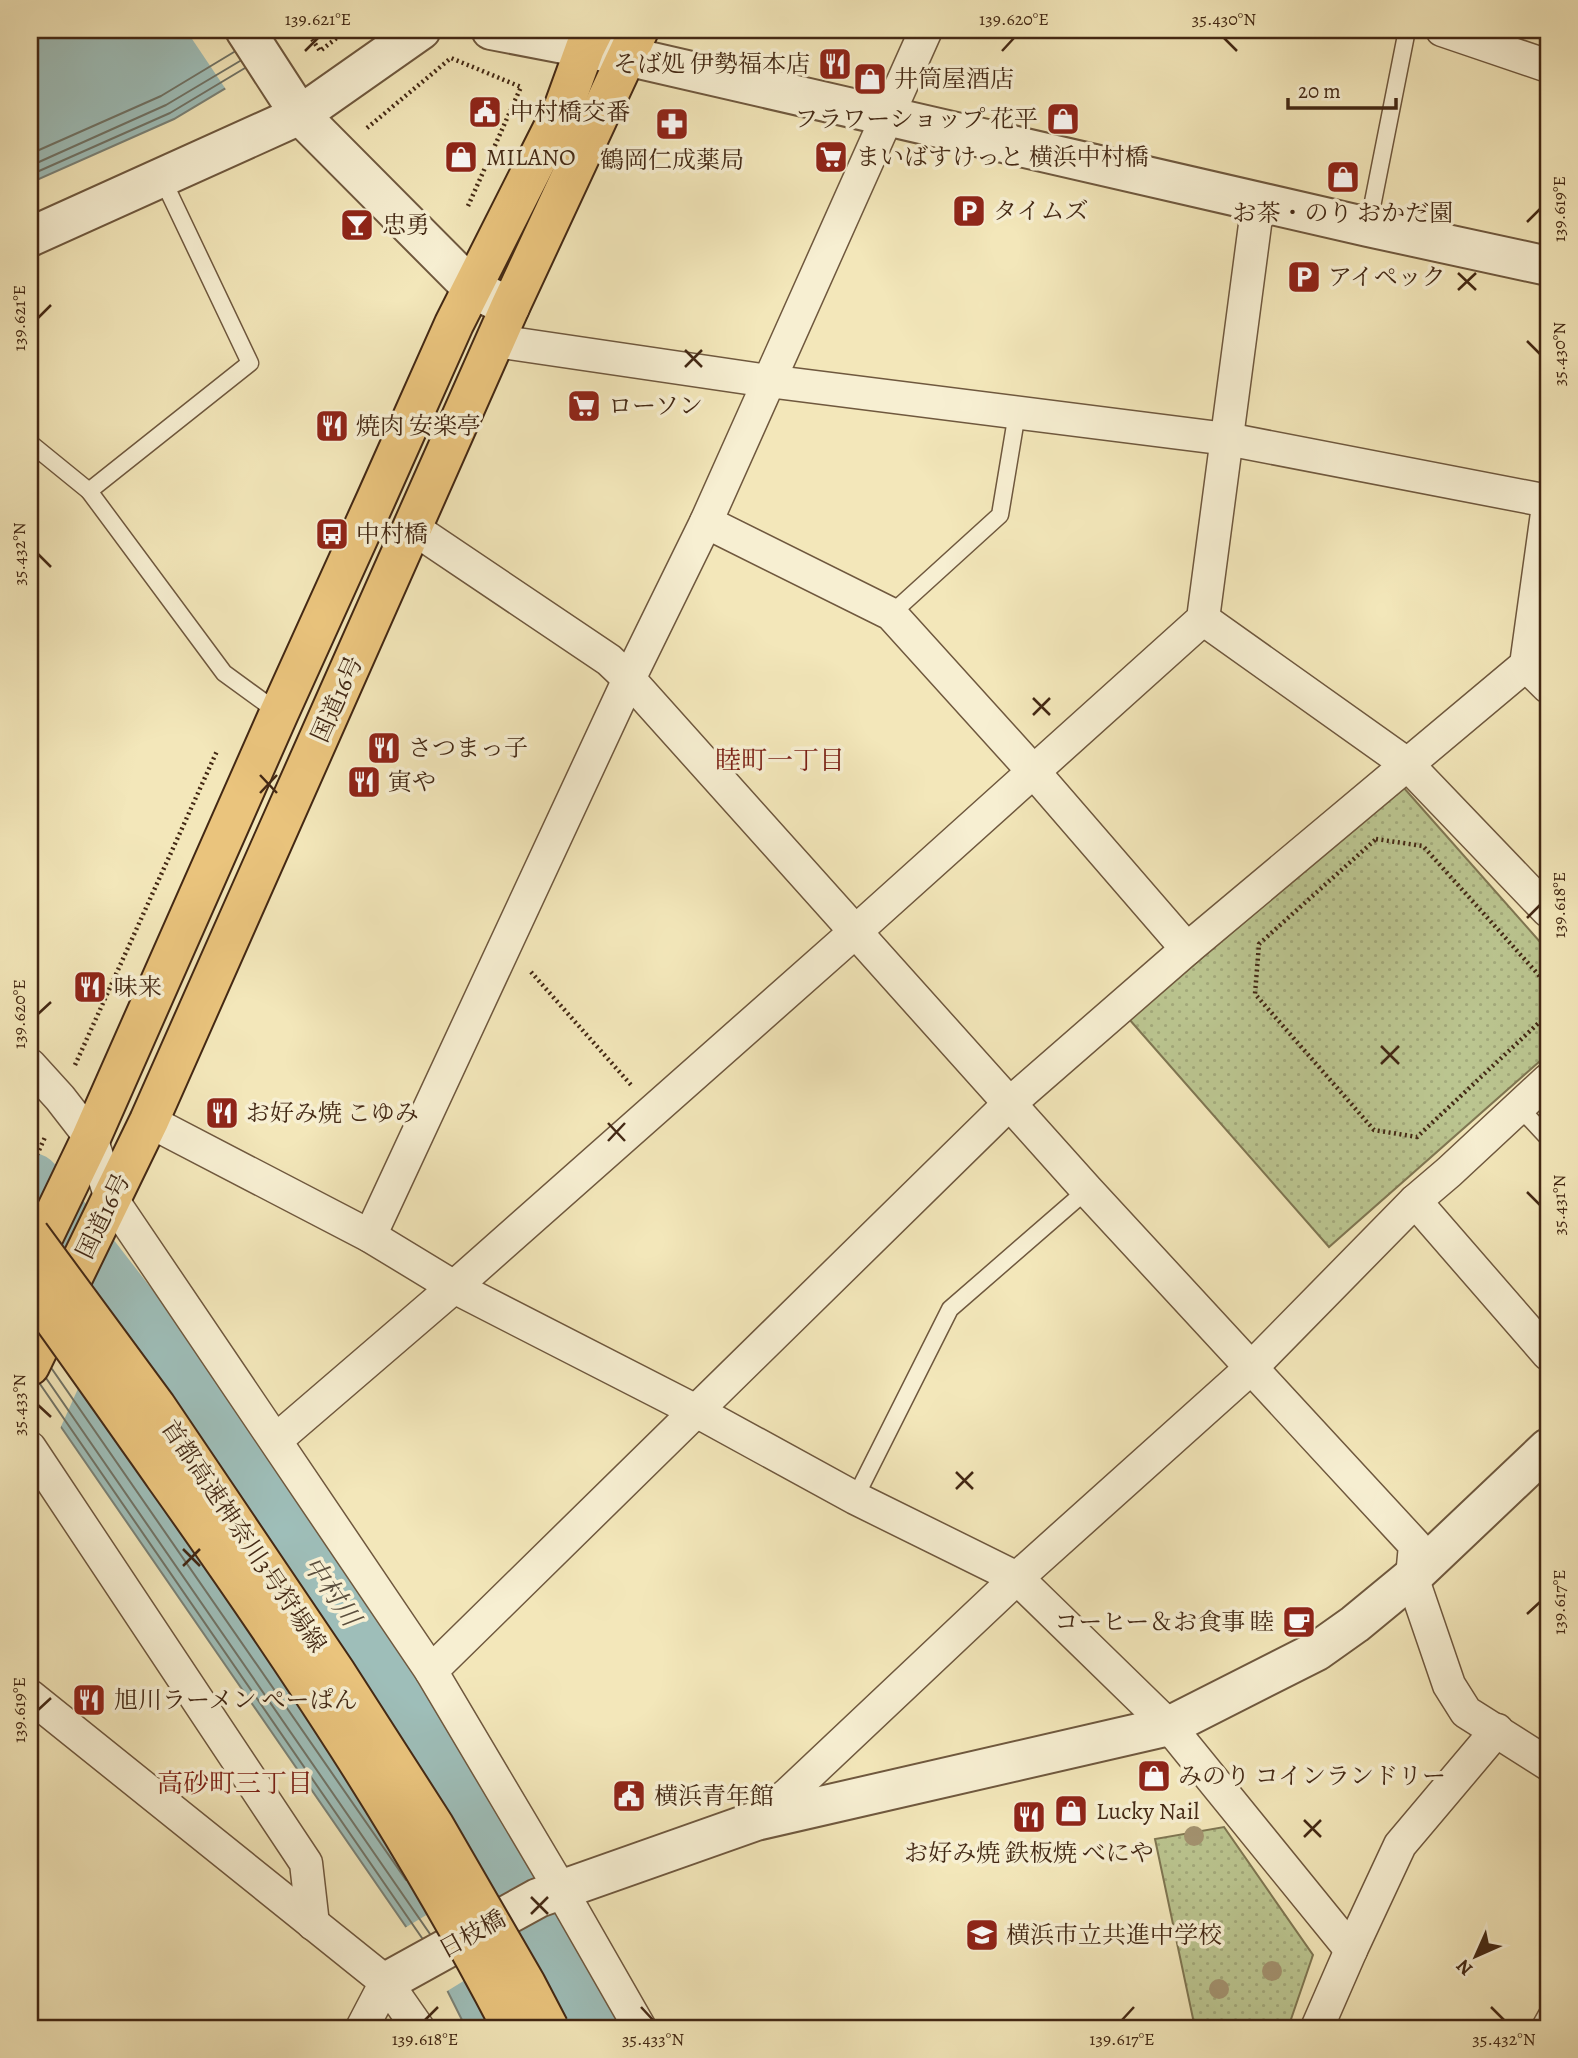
<svg xmlns="http://www.w3.org/2000/svg" width="1578" height="2058" font-family="Alegreya,'Noto Serif JP',serif">
	<style>
		.park { fill: url(#park-dots); stroke: #7f7652; stroke-width: 2 }
		.water { fill: #9ebeb9; stroke: #7a8277; stroke-width: 2 }
		.pier { fill: #f3e7ba }
		.lines { fill: none; stroke-linecap: round; stroke-linejoin: round }
		.shore { stroke: #707366; stroke-width: 2 }
		.river { stroke: #9ebeb9; stroke-width: 65 }
		.service-casing { stroke: #6f583e; stroke-width: 19 }
		.minor-casing { stroke: #6f583e; stroke-width: 35 }
		.tertiary-casing { stroke: #6f583e; stroke-width: 42 }
		.trunk-casing { stroke: #432814; stroke-width: 42 }
		.path { stroke: #432814; stroke-width: 4.5; stroke-dasharray: 2 3.5; stroke-linecap: butt }
		.service { stroke: #f7efd2; stroke-width: 16 }
		.minor { stroke: #f7efd2; stroke-width: 32 }
		.tertiary { stroke: #f7efd2; stroke-width: 38 }
		.trunk { stroke: #eac47d; stroke-width: 38 }
		.motorway-bridge-casing { stroke: #432814; stroke-width: 42; stroke-linecap: butt }
		.motorway-bridge { stroke: #eac47d; stroke-width: 38 }
		.tree { fill: #a39370 }
		.ticks { fill: none; stroke: #432814; stroke-width: 2.5 }
		.labels { text-anchor: middle; stroke-width: 7; stroke-linejoin: round; paint-order: stroke }
		.poi-label { font-size: 24px; fill: #432814; stroke: #f7efd2; text-anchor: start }
		.street-label { font-size: 24px; fill: #432814; stroke: #f7efd2 }
		.neighbourhood-label { font-size: 26px; fill: #7a1f14; stroke: #f7efd2 }
		.water-label { font-size: 26px; font-style: italic; fill: #5a4e3d; stroke: #f7efd2 }
		.neatline { fill: none; stroke: #432814; stroke-width: 2.5 }
		.ticks-label { font-size: 18px; text-anchor: middle; fill: #432814 }
	</style>
	<defs>
		<pattern id="park-dots" width="8" height="8" patternUnits="userSpaceOnUse" patternTransform="scale(1.75)"><rect width="8" height="8" fill="#bbc590"/><path d="M2 2h.1M6 6h.1" fill="none" stroke="#a2a97b" stroke-width="1.8" stroke-linecap="round"/></pattern>
	</defs>
	<rect width="100%" height="100%" fill="#f3e7ba"/>
	<filter id="stains"><feTurbulence type="fractalNoise" baseFrequency=".00286" numOctaves="4"/><feColorMatrix values="0 0 0 0 .2 0 0 0 0 .09 0 0 0 0 .02 0 0 0 .5 -.17"/></filter>
	<radialGradient id="worn" r=".72"><stop offset=".6" stop-color="#630" stop-opacity="0"/><stop offset="1" stop-color="#630" stop-opacity=".3"/></radialGradient>
	<g class="park">
		<path d="M1404,788L1548,951V1054L1329,1247L1129,1019Z"/>
		<path d="M1224,1827L1313,1955L1288,2028H1195L1155,1839Z"/>
	</g>
	<g class="water">
		<path d="M30,30H323L174,119L30,183Z"/>
		<path d="M30,1162L448,1806L581,2028H466L440,1976L30,1382Z"/>
	</g>
	<g class="pier">
		<path d="M186,30H311L316,38L227,91Z"/>
		<path d="M30,1158L33,1160L120,1295L59,1431L30,1388Z"/>
		<path d="M493,1875L532,1939L444,1993L437,1978L403,1929Z"/>
	</g>
	<g class="lines">
		<g class="shore">
			<path d="M30,154L161,96L234,52"/>
			<path d="M30,166L166,105L240,61"/>
			<path d="M30,175L170,113L245,68"/>
			<path d="M96,1277L167,1385"/>
			<path d="M52,1369L406,1880"/>
			<path d="M46,1378L430,1934"/>
			<path d="M40,1384L422,1938"/>
		</g>
		<path class="river" d="M30,1185L210,1417L384,1666L533,1926L586,2028"/>
		<defs>
			<g id="service">
				<path d="M162,178L250,363L89,491L224,673L279,713"/>
				<path d="M1368,227L1407,30"/>
				<path d="M30,443L89,491"/>
				<path d="M891,614L1000,515L1017,413"/>
				<path d="M1518,1106L1548,1138"/>
				<path d="M855,1498L950,1309L1087,1190"/>
				<path d="M1539,2028L1548,2012"/>
			</g>
			<g id="minor">
				<path d="M1442,30L1548,66"/>
				<path d="M496,341L768,381L1227,439L1548,501"/>
				<path d="M706,522L891,614L1033,771L1187,949"/>
				<path d="M413,528L609,660L629,679L1087,1190L1415,1545L1412,1577L1449,1685L1466,1712L1548,1764"/>
				<path d="M1203,619L1407,764L1548,911"/>
				<path d="M1526,665L1548,687"/>
				<path d="M30,1065L60,1098L91,1138L111,1198L431,1671L561,1890L640,2028"/>
				<path d="M149,1121L370,1236L454,1287L698,1412L855,1498L1017,1578L1169,1726L1351,1950"/>
				<path d="M1415,1201L1548,1354"/>
				<path d="M370,1236L629,679L706,522L926,30"/>
				<path d="M276,1440L454,1287L855,932L1203,619L1258,202"/>
				<path d="M30,1448L306,1863L313,1924"/>
				<path d="M431,1671L1009,1104L1187,949L1526,665L1548,506"/>
				<path d="M30,1696L386,1982L418,2028"/>
				<path d="M756,1821L789,1793L1017,1578L1251,1368L1415,1201L1449,1172L1548,1080"/>
				<path d="M362,2028L386,1982"/>
				<path d="M1317,2028L1351,1950L1400,1845L1497,1730"/>
			</g>
			<g id="tertiary">
				<path d="M245,30L300,115L473,289L510,307"/>
				<path d="M491,30L626,56L1368,227L1548,266"/>
				<path d="M30,237L300,115L421,30"/>
				<path d="M386,1982L538,1898L756,1821L1169,1726L1317,1651L1355,1624L1412,1577L1548,1448"/>
			</g>
			<g id="trunk">
				<path d="M30,1265L91,1138L279,713L376,499L454,324L564,106L585,48L594,30"/>
				<path d="M30,1366L149,1121L510,307L639,30"/>
			</g>
		</defs>
		<use href="#service" class="service-casing"/>
		<use href="#minor" class="minor-casing"/>
		<use href="#tertiary" class="tertiary-casing"/>
		<use href="#trunk" class="trunk-casing"/>
		<g class="path">
			<path d="M306,30L320,51L347,30"/>
			<path d="M367,128L451,58L521,87L468,206"/>
			<path d="M1376,839L1423,846L1545,982V1017L1417,1137L1374,1130L1255,994L1259,944Z"/>
			<path d="M531,972L632,1086"/>
			<path d="M75,1065L217,751"/>
			<path d="M30,1170L46,1135"/>
		</g>
		<use href="#service" class="service"/>
		<use href="#minor" class="minor"/>
		<use href="#tertiary" class="tertiary"/>
		<use href="#trunk" class="trunk"/>
		<defs>
			<g id="motorway-bridge">
				<path d="M30,1235L156,1406L337,1674L434,1825L526,1984L549,2028"/>
				<path d="M30,1287C76,1350 120,1413 165,1477C291,1654 412,1835 512,2028"/>
			</g>
		</defs>
		<use href="#motorway-bridge" class="motorway-bridge-casing"/>
		<use href="#motorway-bridge" class="motorway-bridge"/>
	</g>
	<g class="tree">
		<circle cx="1194" cy="1836" r="10"/>
		<circle cx="1272" cy="1971" r="10"/>
		<circle cx="1219" cy="1989" r="10"/>
	</g>
	<path class="ticks" d="M1224,38L1237,51M305,51L318,38M1002,51L1014,38M1527,222L1540,209M1458,273L1476,290M1458,290L1476,273M38,318L51,305M1527,341L1540,354M685,350L702,367M685,367L702,350M38,554L51,567M1033,698L1050,715M1033,715L1050,698M260,775L277,793M260,793L277,775M1527,918L1540,905M38,1014L51,1002M1381,1046L1399,1064M1381,1064L1399,1046M608,1123L625,1141M608,1141L625,1123M1527,1192L1540,1205M38,1405L51,1417M956,1472L973,1489M956,1489L973,1472M183,1549L200,1566M183,1566L200,1549M1527,1614L1540,1602M38,1710L51,1698M1304,1820L1321,1837M1304,1837L1321,1820M531,1897L548,1914M531,1914L548,1897M641,2007L653,2020M1491,2007L1504,2020M425,2020L438,2007M1122,2020L1134,2007"/>
	<defs>
		<symbol id="restaurant-square" viewBox="-11 -11 22 22"><rect x="-9" y="-9" width="18" height="18" rx="4" fill="#8f2418" stroke="#f7efd2"/><path d="M-5-6h1v4h1v-4h1v4h1v-4h1v5L-1.5 .5V6h-2V.5L-5-1ZM5-6V6H3V1.5H1.5Q1.5-4 5-6Z" fill="#fff"/></symbol>
		<symbol id="shop-square" viewBox="-11 -11 22 22"><rect x="-9" y="-9" width="18" height="18" rx="4" fill="#8f2418" stroke="#f7efd2"/><path d="M-5-2.5h2.3a2.7 3.5 0 0 1 5.4 0H5L5.5 6h-11ZM-1.5-2.5h3a1.5 2.3 0 0 0-3 0Z" fill="#fff"/></symbol>
		<symbol id="civic-square" viewBox="-11 -11 22 22"><rect x="-9" y="-9" width="18" height="18" rx="4" fill="#8f2418" stroke="#f7efd2"/><path d="M-.6-6.5H3V-4.5H.6V-3L4-1V1h2V6H-6V1h2V-1L-.6-3ZM-1.2 2.5V6h2.4V2.5Z" fill="#fff"/></symbol>
		<symbol id="pharmacy-square" viewBox="-11 -11 22 22"><rect x="-9" y="-9" width="18" height="18" rx="4" fill="#8f2418" stroke="#f7efd2"/><path d="M-2-6h4v4h4v4h-4v4h-4v-4h-4v-4h4Z" fill="#fff"/></symbol>
		<symbol id="supermarket-square" viewBox="-11 -11 22 22"><rect x="-9" y="-9" width="18" height="18" rx="4" fill="#8f2418" stroke="#f7efd2"/><path d="M-6-5.5h2.5l.6 2H6L4.5 2H-2.5L-4.4-4H-6ZM-1.5 3.2a1.3 1.3 0 1 0 .1 0ZM3 3.2a1.3 1.3 0 1 0 .1 0Z" fill="#fff"/></symbol>
		<symbol id="parking-square" viewBox="-11 -11 22 22"><rect x="-9" y="-9" width="18" height="18" rx="4" fill="#8f2418" stroke="#f7efd2"/><path d="M-3.5-5.5H1a3.5 3.5 0 0 1 0 7H-1V5.5H-3.5ZM-1-3.4V-.6H.8a1.4 1.4 0 0 0 0-2.8Z" fill="#fff"/></symbol>
		<symbol id="bar-square" viewBox="-11 -11 22 22"><rect x="-9" y="-9" width="18" height="18" rx="4" fill="#8f2418" stroke="#f7efd2"/><path d="M-6-5H6L.8 .8V4.5H3.5V6h-7V4.5H-.8V.8Z" fill="#fff"/></symbol>
		<symbol id="bus-square" viewBox="-11 -11 22 22"><rect x="-9" y="-9" width="18" height="18" rx="4" fill="#8f2418" stroke="#f7efd2"/><path d="M-5-6H5V4H4V6H2V4H-2V6H-4V4H-5ZM-3.5-4V0h7V-4ZM-3.5 1.2v1.5H-2V1.2ZM2 1.2v1.5H3.5V1.2Z" fill="#fff"/></symbol>
		<symbol id="cafe-square" viewBox="-11 -11 22 22"><rect x="-9" y="-9" width="18" height="18" rx="4" fill="#8f2418" stroke="#f7efd2"/><path d="M-5.5-4.5H6V0H3Q3 3.5 0 3.5H-2.5Q-5.5 3.5-5.5 0ZM3-3.2v2h1.7v-2ZM-6 4.5H4V6H-6Z" fill="#fff"/></symbol>
		<symbol id="school-square" viewBox="-11 -11 22 22"><rect x="-9" y="-9" width="18" height="18" rx="4" fill="#8f2418" stroke="#f7efd2"/><path d="M0-5L7-2L0 1L-7-2ZM-4 1L0 2.5L4 1V4Q0 6-4 4Z" fill="#fff"/></symbol>
	</defs>
	<g fill-rule="evenodd">
		<use href="#restaurant-square" x="816" y="45" width="38" height="38"/>
		<use href="#shop-square" x="851" y="60" width="38" height="38"/>
		<use href="#civic-square" x="466" y="93" width="38" height="38"/>
		<use href="#shop-square" x="1044" y="100" width="38" height="38"/>
		<use href="#pharmacy-square" x="653" y="105" width="38" height="38"/>
		<use href="#shop-square" x="442" y="138" width="38" height="38"/>
		<use href="#supermarket-square" x="812" y="138" width="38" height="38"/>
		<use href="#shop-square" x="1324" y="158" width="38" height="38"/>
		<use href="#parking-square" x="950" y="192" width="38" height="38"/>
		<use href="#bar-square" x="338" y="206" width="38" height="38"/>
		<use href="#parking-square" x="1285" y="258" width="38" height="38"/>
		<use href="#supermarket-square" x="565" y="387" width="38" height="38"/>
		<use href="#restaurant-square" x="313" y="407" width="38" height="38"/>
		<use href="#bus-square" x="313" y="515" width="38" height="38"/>
		<use href="#restaurant-square" x="365" y="729" width="38" height="38"/>
		<use href="#restaurant-square" x="345" y="763" width="38" height="38"/>
		<use href="#restaurant-square" x="71" y="968" width="38" height="38"/>
		<use href="#restaurant-square" x="203" y="1094" width="38" height="38"/>
		<use href="#cafe-square" x="1280" y="1603" width="38" height="38"/>
		<use href="#restaurant-square" x="70" y="1681" width="38" height="38"/>
		<use href="#shop-square" x="1135" y="1757" width="38" height="38"/>
		<use href="#civic-square" x="610" y="1777" width="38" height="38"/>
		<use href="#shop-square" x="1052" y="1792" width="38" height="38"/>
		<use href="#restaurant-square" x="1010" y="1798" width="38" height="38"/>
		<use href="#school-square" x="963" y="1916" width="38" height="38"/>
	</g>
	<g class="labels">
		<g class="poi-label">
			<text x="810" y="72" text-anchor="end">そば処 伊勢福本店</text>
			<text x="894" y="87">井筒屋酒店</text>
			<text x="510" y="120">中村橋交番</text>
			<text x="1038" y="127" text-anchor="end">フラワーショップ 花平</text>
			<text x="486" y="165">MILANO</text>
			<text x="856" y="165">まいばすけっと 横浜中村橋</text>
			<text x="672" y="168" text-anchor="middle">鶴岡仁成薬局</text>
			<text x="993" y="219">タイムズ</text>
			<text x="1343" y="221" text-anchor="middle">お茶・のり おかだ園</text>
			<text x="382" y="233">忠勇</text>
			<text x="1328" y="285">アイペック</text>
			<text x="608" y="414">ローソン</text>
			<text x="356" y="434">焼肉 安楽亭</text>
			<text x="356" y="542">中村橋</text>
			<text x="408" y="756">さつまっ子</text>
			<text x="388" y="790">寅や</text>
			<text x="114" y="995">味来</text>
			<text x="246" y="1121">お好み焼 こゆみ</text>
			<text x="1274" y="1630" text-anchor="end">コーヒー＆お食事 睦</text>
			<text x="114" y="1708">旭川ラーメン ぺーぱん</text>
			<text x="1178" y="1784">みのり コインランドリー</text>
			<text x="654" y="1804">横浜青年館</text>
			<text x="1096" y="1819">Lucky Nail</text>
			<text x="1029" y="1861" text-anchor="middle">お好み焼 鉄板焼 べにや</text>
			<text x="1006" y="1943">横浜市立共進中学校</text>
		</g>
		<g class="street-label">
			<text transform="translate(337 699) rotate(-66)" y="8">国道16号</text>
			<text transform="translate(103 1216) rotate(-64)" y="8">国道16号</text>
			<text transform="translate(244 1536) rotate(56)" y="8">首都高速神奈川3号狩場線</text>
			<text transform="translate(472 1934) rotate(-29)" y="8">日枝橋</text>
		</g>
		<g class="neighbourhood-label">
			<text x="780" y="769">睦町一丁目</text>
			<text x="235" y="1792">高砂町三丁目</text>
		</g>
		<g class="water-label">
			<text transform="translate(332 1591) rotate(55)" y="9">中村川</text>
		</g>
	</g>
	<rect width="1578" height="2058" fill="none" stroke="#f3e7ba" stroke-width="77"/>
	<g transform="translate(1476 1956) rotate(225)" stroke="#f7efd2" stroke-width="5" paint-order="stroke">
	<path d="M0-5L12 26L0 18L-12 26Z" fill="#432814"/>
	<text y="-10" font-size="19" font-weight="bold" text-anchor="middle" fill="#432814">N</text>
	</g>
	<path d="M1288 98v10h108v-10" fill="none" stroke="#432814" stroke-width="3.5"/>
	<text x="1298" y="98" font-size="21" fill="#432814" stroke="#f7efd2" stroke-width="5" paint-order="stroke">20 m</text>
	<rect x="38" y="38" width="1502" height="1982" class="neatline"/>
	<g class="ticks-label">
		<text x="318" y="25">139.621°E</text>
		<text x="1014" y="25">139.620°E</text>
		<text x="1224" y="25">35.430°N</text>
		<text transform="translate(1559 209) rotate(-90)" y="6">139.619°E</text>
		<text transform="translate(19 318) rotate(-90)" y="6">139.621°E</text>
		<text transform="translate(1559 354) rotate(-90)" y="6">35.430°N</text>
		<text transform="translate(19 554) rotate(-90)" y="6">35.432°N</text>
		<text transform="translate(1559 905) rotate(-90)" y="6">139.618°E</text>
		<text transform="translate(19 1014) rotate(-90)" y="6">139.620°E</text>
		<text transform="translate(1559 1205) rotate(-90)" y="6">35.431°N</text>
		<text transform="translate(19 1405) rotate(-90)" y="6">35.433°N</text>
		<text transform="translate(1559 1602) rotate(-90)" y="6">139.617°E</text>
		<text transform="translate(19 1710) rotate(-90)" y="6">139.619°E</text>
		<text x="425" y="2045">139.618°E</text>
		<text x="653" y="2045">35.433°N</text>
		<text x="1122" y="2045">139.617°E</text>
		<text x="1504" y="2045">35.432°N</text>
	</g>
	<rect width="100%" height="100%" filter="url(#stains)"/>
	<rect width="100%" height="100%" fill="url(#worn)"/>
</svg>
